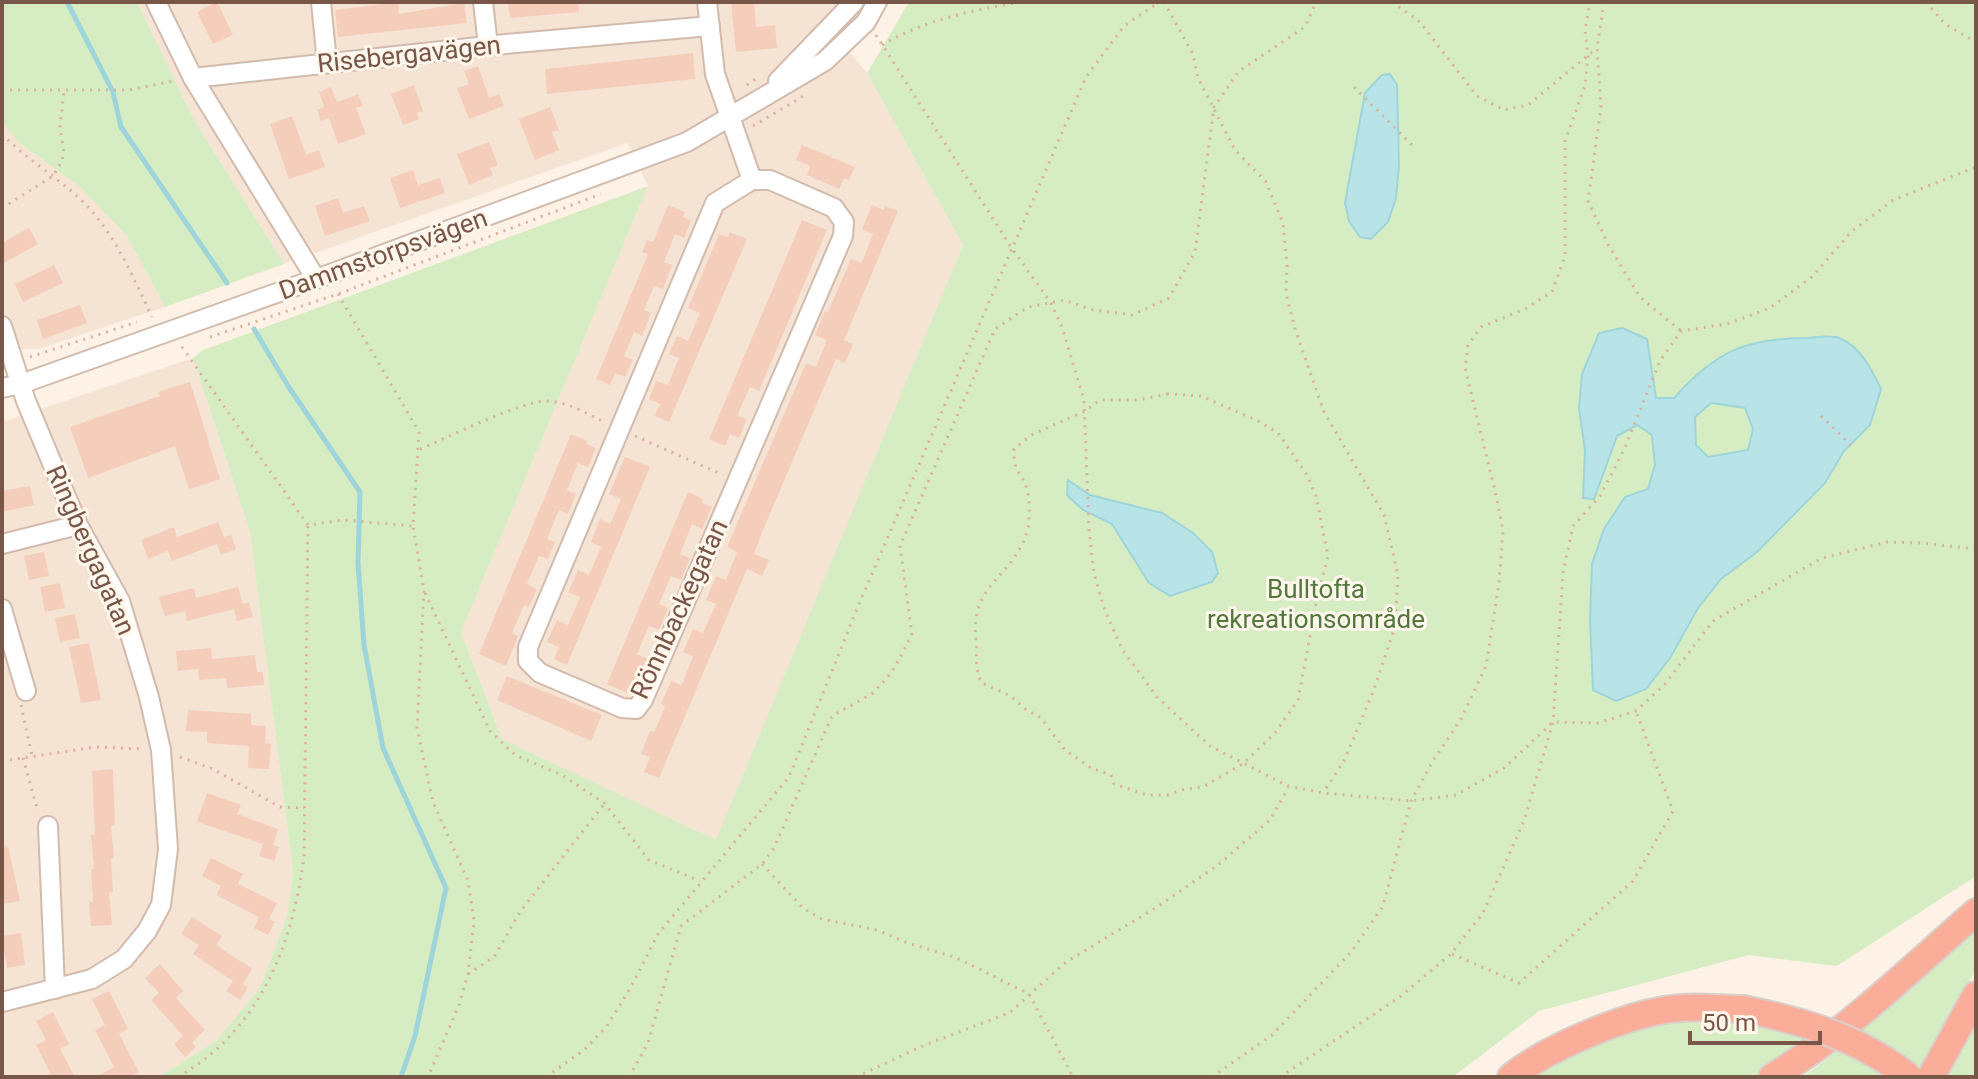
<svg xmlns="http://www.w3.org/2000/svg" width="1978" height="1079" font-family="Roboto,sans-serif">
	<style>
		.residential { fill: #f5e4d3 }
		.green { fill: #d6ecc2 }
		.water { fill: #b8e4e8; stroke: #9ed5da; stroke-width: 2; fill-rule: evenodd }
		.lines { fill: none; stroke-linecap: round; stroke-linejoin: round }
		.stream { stroke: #9ed5da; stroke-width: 5 }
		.building { fill: #f4cebb }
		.minor-casing { stroke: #d2bbad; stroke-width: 22 }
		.highway-casing { stroke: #d9d0cc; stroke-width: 30 }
		.path { stroke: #d9b19e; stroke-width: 3; stroke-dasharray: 2 6; stroke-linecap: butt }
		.minor { stroke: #fff; stroke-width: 18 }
		.highway { stroke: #faad99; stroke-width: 26 }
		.highway-bridge-casing { stroke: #d9d0cc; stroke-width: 30; stroke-linecap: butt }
		.highway-bridge { stroke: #faad99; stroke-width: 26 }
		.labels { text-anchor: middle; stroke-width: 6; stroke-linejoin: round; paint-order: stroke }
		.street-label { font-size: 26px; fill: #785749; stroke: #fff7ec }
		.park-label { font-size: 26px; fill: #52783d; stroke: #fff7ec }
	</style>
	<rect width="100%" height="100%" fill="#fdf2e5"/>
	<g class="residential">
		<path d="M137,2H838L826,23L867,73L963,245L717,841L502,739L461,632L648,186L627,143L284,264L194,120Z"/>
		<path d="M2,121L17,141L80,187L127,236L165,307L38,349H2Z"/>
		<path d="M193,358L250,532L293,872L287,916L260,988L216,1041L158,1077H2V422Z"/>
	</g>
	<g class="green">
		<path d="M2,2H137L194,120L284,264L165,307L127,236L80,187L17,141L2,121Z"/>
		<path d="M909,2H1976V876L1837,966L1749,955L1539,1011L1453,1077H158L216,1041L260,988L287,916L293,872L250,532L193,358L203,350L648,186L461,632L502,739L716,840L963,245L867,73Z"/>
		<path d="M1976,925V971L1957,1000L1919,1072L1858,1032Z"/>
		<path d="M1719,1017L1810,1034L1754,1077H1529L1582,1046L1651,1023Z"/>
		<path d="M1976,1022V1076L1947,1077L1973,1027Z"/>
		<path d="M1841,1048L1892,1077H1803Z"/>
	</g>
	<g class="water">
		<path d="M1390,74L1397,85L1399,165L1396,198L1388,222L1371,239L1360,237L1349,221L1345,203L1365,93L1382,75Z"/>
		<path d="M1622,328L1647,339L1656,398H1674C1716,351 1746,338 1808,338C1817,337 1831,335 1839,338C1861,347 1872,370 1881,389L1870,425L1844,451L1825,483L1757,552L1721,579L1698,608L1670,658L1646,689L1616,701L1593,690L1590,621L1592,564L1604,529L1625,497L1648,489L1655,465L1652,435L1637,425L1617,436L1594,499L1583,498L1585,450L1579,408L1582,374L1599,333ZM1711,403L1745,408L1753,429L1748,450L1708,457L1696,445L1695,417Z"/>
		<path d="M1068,480L1090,495L1162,513L1193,533L1212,552L1218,573L1212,582L1170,596L1149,583L1112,524L1083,510L1067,495Z"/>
	</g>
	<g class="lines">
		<g class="stream">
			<path d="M67,2L113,92L121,127L227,283"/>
			<path d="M254,329L288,386L360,492L358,563L364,645L383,748L446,888L415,1036L401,1077"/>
		</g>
	</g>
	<g class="building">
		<path d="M217,2L233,35L213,44L197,12Z"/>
		<path d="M398,2L399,14L464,3L467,23L338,37L335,10Z"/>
		<path d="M508,2H578L579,12L510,18Z"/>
		<path d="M731,2H754L756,27L775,25L777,48L736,52Z"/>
		<path d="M693,53L695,79L547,94L545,69Z"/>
		<path d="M478,66L489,98L499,94L504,106L469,119L457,88L469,84L464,71Z"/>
		<path d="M414,85L423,111L417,113L419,119L403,125L391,94Z"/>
		<path d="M331,87L337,102L358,94L363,106L356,108L366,134L338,144L329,118L321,121L317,110L324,107L319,92Z"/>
		<path d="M550,107L559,130L552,132L559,150L535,160L519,119Z"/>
		<path d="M292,116L306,155L319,150L325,167L289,179L270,124Z"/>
		<path d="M489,142L498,165L490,168L493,175L469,185L457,154Z"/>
		<path d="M802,145L855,167L849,180L844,178L839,189L807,175L810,166L796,160Z"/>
		<path d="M413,170L418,185L440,178L445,193L400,208L390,178Z"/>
		<path d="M338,198L343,213L364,206L370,221L325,236L315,206Z"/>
		<path d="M668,205L685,212L683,217L691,221L684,238L675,234L664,262L672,265L663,289L654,286L644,310L651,313L642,336L634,332L624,356L633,360L625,377L615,373L610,385L596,379L648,254L642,252L647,240L653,242Z"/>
		<path d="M872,205L884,210L885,206L898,211L844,340L853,344L845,363L836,359L763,530L754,554L769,560L762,576L747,569L659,778L644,772L650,757L641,754L650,731L654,732L660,719L665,706L661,704L671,681L681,685L683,682L693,656L683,652L693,629L703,633L716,604L706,600L716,576L726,580L737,552L727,547L806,363L816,367L827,340L815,335L825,311L828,312L851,259L861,263L863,259L873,234L862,229Z"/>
		<path d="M802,220L827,230L759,391L750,387L739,411L738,416L747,419L739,438L730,434L725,446L709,439Z"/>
		<path d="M29,228L38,244L2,264V243Z"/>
		<path d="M730,232L747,239L669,422L655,416L660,404L649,399L656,381L668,385L679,358L669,354L677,336L688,341L700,313L688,308L719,234L728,237Z"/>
		<path d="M54,265L63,283L23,302L15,284Z"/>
		<path d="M80,305L87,323L43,339L37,320Z"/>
		<path d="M190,382L220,479L189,489L175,446L88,478L70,427L160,396L158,392Z"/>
		<path d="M571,434L587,441L586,444L596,448L588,467L578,463L567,490L576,494L568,514L559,510L547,539L555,542L548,559L539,556L527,584L537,589L529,607L524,605L512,633L518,636L506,666L479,654Z"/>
		<path d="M625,457L650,467L567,665L554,659L559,647L547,642L557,620L568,625L580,597L568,592L578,570L589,575L601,547L591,542L600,519L610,524L621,499L609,494Z"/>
		<path d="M30,486L34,505L2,512V491Z"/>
		<path d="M688,492L703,499L702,503L712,507L702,529L692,524L680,554L690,558L681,580L671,576L659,604L668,608L659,630L649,626L637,654L647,659L632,695L607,684Z"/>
		<path d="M218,522L224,537L231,535L236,549L221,555L217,544L172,561L168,551L148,559L141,540L174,527L177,537Z"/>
		<path d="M44,552L49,576L29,580L24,556Z"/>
		<path d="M60,583L65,608L45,612L40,587Z"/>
		<path d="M238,587L243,604L249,602L253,617L237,621L234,609L187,621L185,611L165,616L159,597L194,588L196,598Z"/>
		<path d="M75,614L80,638L60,642L55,618Z"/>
		<path d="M89,643L101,700L81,703L69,647Z"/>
		<path d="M211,648L212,659L255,655L257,672H263L264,685L227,688L226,678L199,680L198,669L178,671L176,651Z"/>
		<path d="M507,676L602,715L591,741L497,700Z"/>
		<path d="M188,710L251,714V725L266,726L265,743L271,744L269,769L248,768L249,746L207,743V732L186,731Z"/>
		<path d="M113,769L115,825L111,826L114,858H111L113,892H109L112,925L91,926L89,902H93L91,869H94L91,835H95L92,771Z"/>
		<path d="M207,793L241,805L237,814L278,829L273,845L279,847L274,861L259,856L263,844L197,822Z"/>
		<path d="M8,846L20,901L2,904V847Z"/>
		<path d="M211,858L243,874L238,884L277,903L269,919L275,922L268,935L254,928L259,917L216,895L221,886L202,876Z"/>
		<path d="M192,917L222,936L216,945L252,969L243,984L248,987L240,1000L226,991L233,981L193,954L199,945L181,934Z"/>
		<path d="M21,933L25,965L7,968L2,936Z"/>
		<path d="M160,964L183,991L176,998L205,1030L192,1042L196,1047L185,1057L174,1044L183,1036L151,1000L159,993L145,978Z"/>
		<path d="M109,991L128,1029L119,1034L139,1072L129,1077H96L114,1067L95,1030L105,1025L92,999Z"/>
		<path d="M53,1012L69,1044L60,1049L75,1077H52L36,1045L46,1040L36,1021Z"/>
	</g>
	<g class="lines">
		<defs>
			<g id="minor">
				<path d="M156,2L193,78L316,279"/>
				<path d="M321,2L327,63"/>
				<path d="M483,2L488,46"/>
				<path d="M707,2L715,74L752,180L715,203L528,647V661L540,673L622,708L636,709L643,700L843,236L844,222L834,208L770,180H752"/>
				<path d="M193,78L506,44L710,26"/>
				<path d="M778,81L854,2"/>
				<path d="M2,326L26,401L78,525L120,601L149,697L161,750L168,849L161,905L147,931L124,959L92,979L2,1002"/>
				<path d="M2,388L21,384L330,274L687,142L825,61L866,22L877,2"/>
				<path d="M2,544L78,525"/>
				<path d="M2,609L26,691"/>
				<path d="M48,826L55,989"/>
			</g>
			<g id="highway">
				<path d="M1511,1077C1548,1047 1633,1011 1681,1008C1701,1006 1723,1009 1743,1009"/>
				<path d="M1772,1077C1847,1032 1910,969 1976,912"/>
				<path d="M1931,1077L1976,995"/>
			</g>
		</defs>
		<use href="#minor" class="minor-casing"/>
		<use href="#highway" class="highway-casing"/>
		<g class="path">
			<path d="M1164,2L1193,54L1198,78L1235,150L1266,182L1283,223L1287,266L1286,294L1296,332L1324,412L1384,515L1398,575L1395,627L1373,692L1344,761L1323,793"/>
			<path d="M1392,2L1420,22L1477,96L1504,110L1528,105L1597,48"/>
			<path d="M1604,2L1597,48L1601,107L1588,201L1609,246L1640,297L1681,331"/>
			<path d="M1926,2L1945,24L1976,42"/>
			<path d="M876,35L1011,247L1051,303L1062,327L1084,400L1089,530L1094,574L1105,611L1122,649L1157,697L1210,746L1288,786L1323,793L1411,801L1456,795L1504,768L1553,722L1598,723L1636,711L1665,684L1713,621L1822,558L1887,542L1922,543L1976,549"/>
			<path d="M882,45C925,20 972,10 1021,2"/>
			<path d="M747,85L760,76"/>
			<path d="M1354,87L1413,146"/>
			<path d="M2,90H128L174,81"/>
			<path d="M753,126L805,95"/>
			<path d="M2,134C24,157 54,175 78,197C113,229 132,275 152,317"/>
			<path d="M2,208L53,176L62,161L64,151L60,127L64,91"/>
			<path d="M338,294L419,432L413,526L424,590L417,728L433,802L468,881L474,921L468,974L459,1005L428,1077"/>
			<path d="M210,337L338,294L601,194"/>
			<path d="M182,347L308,525L344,520L413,526"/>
			<path d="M30,357L137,322"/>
			<path d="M1167,394L1201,396L1258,421L1278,433L1307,475L1316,496L1328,556L1317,599L1298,700L1275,733L1244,763L1203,787L1185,789L1167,795H1147L1114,784L1111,775L1091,768L1065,750L1041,718L1025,709L1011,696L982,683C974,669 977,655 976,640C969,581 1018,576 1028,527C1030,515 1030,501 1027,489C1022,471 1013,475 1014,449L1031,435L1085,411L1100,400H1139Z"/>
			<path d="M1821,416L1851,445"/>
			<path d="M635,436L723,475"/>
			<path d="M420,449C447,438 524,399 550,401C569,403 586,413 602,421"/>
			<path d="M425,593L490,731L515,755L562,775L604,803L649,860L700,881"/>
			<path d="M21,705L32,756"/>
			<path d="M180,757L213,769L280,807L304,808"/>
			<path d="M23,758L38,812"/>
			<path d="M2,761L96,747L142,749"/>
			<path d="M762,864L803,908L822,919L877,930L908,943L957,958L1029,994L1073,1077"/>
			<path d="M1452,954L1519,983L1633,881L1673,811L1636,711"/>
			<path d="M468,974L494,957L520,912L604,804"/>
			<path d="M178,1077C260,1030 292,946 304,857L308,525"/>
			<path d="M546,1077L584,1050L607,1026L631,987L658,934L789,777L859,604L1086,77L1124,26L1159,2"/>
			<path d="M629,1077L648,1043L681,926L762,864L774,848L832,716L873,693L892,672L912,635L900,546L995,329L1028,307L1064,300L1093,310L1132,315L1169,298L1195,252L1214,107L1239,71L1305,27L1316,2"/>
			<path d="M856,1077L927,1044L1009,1013L1066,962L1157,907L1218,865L1270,820L1288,788"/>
			<path d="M1212,1077L1272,1035L1352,951L1383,906L1411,801L1433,761L1461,719L1486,666L1499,583L1503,531L1496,495L1465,368L1468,345L1481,327L1525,309L1552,292L1565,256V141L1585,86L1588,56L1585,30L1590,2"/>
			<path d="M1280,1077L1401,996L1451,954L1483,913L1524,821L1553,722L1563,573L1573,526L1600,496L1624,450L1660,361L1681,331L1727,324L1770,308L1813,276L1851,232L1893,200L1976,167"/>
		</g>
		<use href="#minor" class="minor"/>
		<use href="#highway" class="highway"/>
		<defs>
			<path id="highway-bridge" d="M1743,1009C1804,1021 1860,1038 1909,1077"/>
		</defs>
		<use href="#highway-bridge" class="highway-bridge-casing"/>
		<use href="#highway-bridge" class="highway-bridge"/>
	</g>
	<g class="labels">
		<g class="street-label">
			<text transform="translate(409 54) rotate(-6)" y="9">Risebergavägen</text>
			<text transform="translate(383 254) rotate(-20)" y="9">Dammstorpsvägen</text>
			<text transform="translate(91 550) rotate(66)" y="9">Ringbergagatan</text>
			<text transform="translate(679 609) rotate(-65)" y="9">Rönnbackegatan</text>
		</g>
		<g class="park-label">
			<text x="1316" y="598">Bulltofta<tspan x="1316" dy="30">rekreationsområde</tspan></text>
		</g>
	</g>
	<rect width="1978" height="1079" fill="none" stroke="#785749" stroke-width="8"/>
	<path d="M1690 1031v12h130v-12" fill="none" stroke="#785749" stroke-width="4"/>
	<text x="1702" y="1031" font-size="24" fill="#785749" stroke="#fff7ec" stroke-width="6" paint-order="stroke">50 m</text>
</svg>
